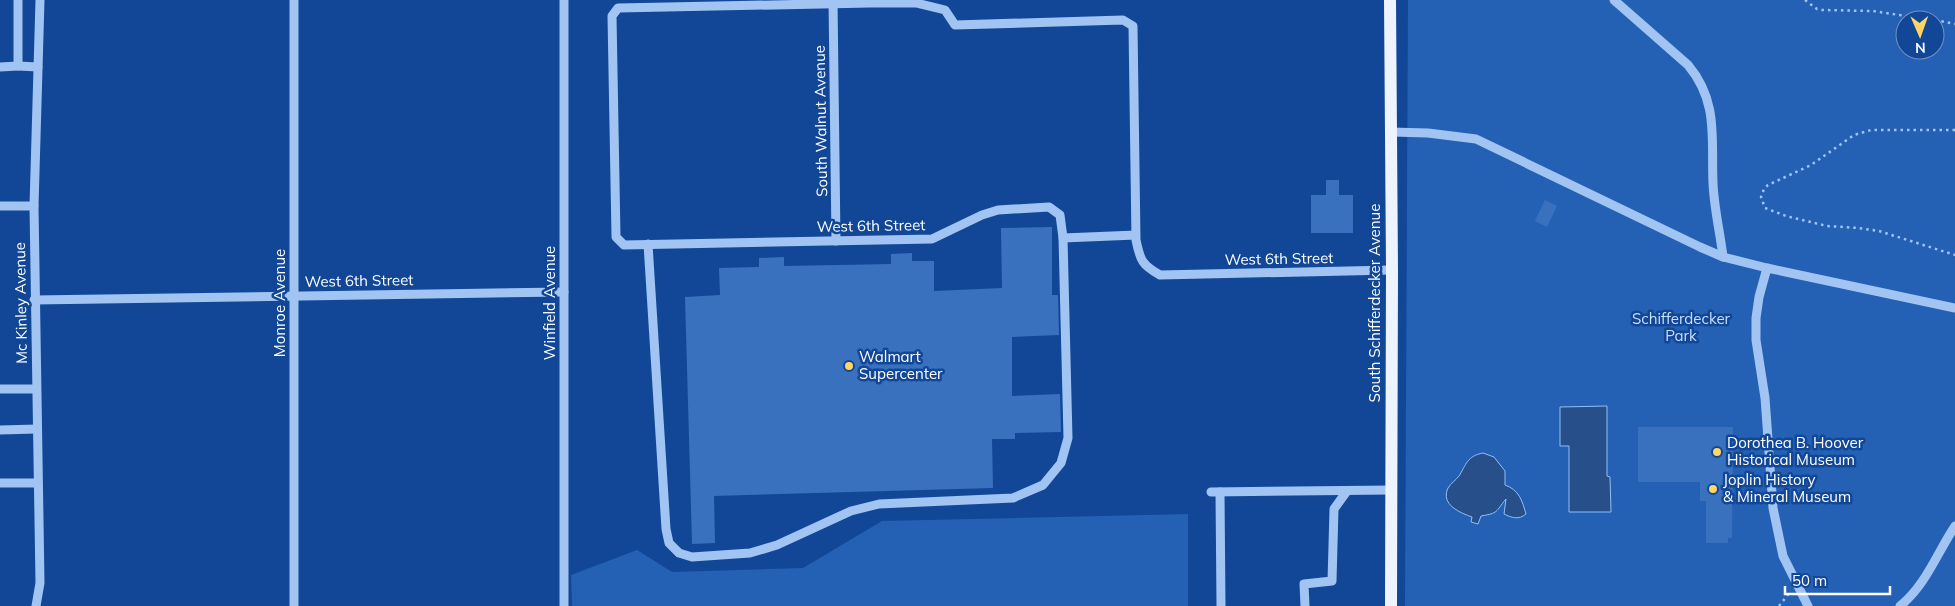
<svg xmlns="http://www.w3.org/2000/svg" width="1955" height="606" font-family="Mulish,sans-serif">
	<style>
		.green { fill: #2461b5; fill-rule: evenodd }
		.water { fill: #27508a; stroke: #92bef7 }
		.building { fill: #3a71be }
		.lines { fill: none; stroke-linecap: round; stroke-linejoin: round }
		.path { stroke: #a1c4f3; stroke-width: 2.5; stroke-dasharray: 2.5 4; stroke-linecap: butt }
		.minor { stroke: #a1c4f3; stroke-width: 9 }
		.major { stroke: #edf3ff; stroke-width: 12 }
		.poi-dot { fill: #ffd663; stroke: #114796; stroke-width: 2 }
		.labels { text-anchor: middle; stroke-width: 5; stroke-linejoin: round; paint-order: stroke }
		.street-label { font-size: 15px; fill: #fff; stroke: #114796 }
		.park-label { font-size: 15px; fill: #c9dffd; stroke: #114796 }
		.poi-label { font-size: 15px; fill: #fff; stroke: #114796; text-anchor: start }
	</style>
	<rect width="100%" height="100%" fill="#114796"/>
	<g class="green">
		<path d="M1408,0H1955V606H1405ZM1905,20H1935V50H1905Z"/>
		<path d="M1188,514V606H572L571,575L637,550L672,572L803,568L882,521Z"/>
	</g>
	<g class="water">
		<path d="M1607,406V476L1610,477L1611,512H1569V446H1560V407Z"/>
		<path d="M1483,453L1494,457L1505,471V485C1519,490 1522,500 1526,514C1519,520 1512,518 1504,514L1506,499C1495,512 1499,513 1481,516L1478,524L1471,522L1472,517C1461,513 1440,505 1448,488C1451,483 1456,480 1459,476C1466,465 1467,456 1483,453Z"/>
	</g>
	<g class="building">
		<path d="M1326,180H1339V195H1353V233H1311V195H1326Z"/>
		<path d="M1545,200L1557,206L1547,227L1535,221Z"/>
		<path d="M1052,227V295H1058L1059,335L1012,337V396L1060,394L1061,432L1015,433V439H992L993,488L714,496L715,543L692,544L685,297L720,295L719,268L759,267V258L784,257V266L891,264V254L912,253V261H934V291L1002,288L1001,228Z"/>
		<path d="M1638,427H1733L1732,538H1728V543H1706V501H1700V482H1638Z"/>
	</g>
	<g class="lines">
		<g class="path">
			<path d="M1805,0L1817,9L1822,10L1873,11L1932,20"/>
			<path d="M1935,20L1955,24"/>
			<path d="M1955,130H1871L1854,135L1811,165L1768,185L1764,189L1761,197L1765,208L1786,216L1827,226L1858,228L1879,231L1955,255"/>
			<path d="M1779,606L1790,592"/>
		</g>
		<g class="minor">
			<path d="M833,0L836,241"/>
			<path d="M1614,0L1688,65C1719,102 1711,139 1713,183C1714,208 1720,232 1723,257"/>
			<path d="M18,66L38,67"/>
			<path d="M0,67L18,66V0"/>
			<path d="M1391,132L1428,133L1476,139L1700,247L1723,257L1767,268L1955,308"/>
			<path d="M0,206H34"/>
			<path d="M1136,235L1063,238L1060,215L1049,207L998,210L982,215L932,239L624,245L616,237L612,16L618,8L870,3H916L945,10L955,25L1123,20L1133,26L1136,240C1140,260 1142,265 1160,275L1392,270"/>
			<path d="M648,244L666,529L669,543L679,553L692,557L750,553L777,545L851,511L879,504L1013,498L1043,485L1061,463L1068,438L1063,238"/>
			<path d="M1767,268L1759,297L1756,318V340L1765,398L1773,508L1783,556L1808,606"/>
			<path d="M34,300L564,292"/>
			<path d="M0,389H36"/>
			<path d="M0,430L37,429"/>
			<path d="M0,483H38"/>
			<path d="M1211,492L1391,490"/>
			<path d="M1220,492L1221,606"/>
			<path d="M36,606L40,583L34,206L40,0"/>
			<path d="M294,606V0"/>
			<path d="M564,606V0"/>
			<path d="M1305,606L1304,584L1332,581L1334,509L1347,491"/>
			<path d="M1900,606C1926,585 1937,553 1955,526"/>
		</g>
		<path class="major" d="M1390,0L1392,270L1391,606"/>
	</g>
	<g class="poi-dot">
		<circle cx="849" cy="366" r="5"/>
		<circle cx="1717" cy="452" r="5"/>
		<circle cx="1713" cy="489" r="5"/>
	</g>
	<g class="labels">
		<g class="street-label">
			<text transform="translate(821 121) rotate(-91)" y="5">South Walnut Avenue</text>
			<text transform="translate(871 226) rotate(-1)" y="5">West 6th Street</text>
			<text transform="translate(1279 259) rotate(-1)" y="5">West 6th Street</text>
			<text transform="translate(359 281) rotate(-1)" y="5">West 6th Street</text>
			<text transform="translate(21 303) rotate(-91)" y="5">Mc Kinley Avenue</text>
			<text transform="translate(280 303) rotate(-90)" y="5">Monroe Avenue</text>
			<text transform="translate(550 303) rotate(-90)" y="5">Winfield Avenue</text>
			<text transform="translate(1375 303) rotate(-90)" y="5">South Schifferdecker Avenue</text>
		</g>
		<g class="park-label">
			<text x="1681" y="324">Schifferdecker<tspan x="1681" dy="17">Park</tspan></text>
		</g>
		<g class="poi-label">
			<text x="859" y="362">Walmart<tspan x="859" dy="17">Supercenter</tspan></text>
			<text x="1727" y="448">Dorothea B. Hoover<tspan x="1727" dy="17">Historical Museum</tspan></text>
			<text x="1723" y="485">Joplin History<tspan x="1723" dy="17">&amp; Mineral Museum</tspan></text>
		</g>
	</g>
	<g transform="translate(1920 35) rotate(178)"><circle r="24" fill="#114796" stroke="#7091c0"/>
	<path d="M0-4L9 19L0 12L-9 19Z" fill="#ffd663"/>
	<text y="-8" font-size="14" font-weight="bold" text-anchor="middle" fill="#ffffff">N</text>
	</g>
	<path d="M1785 586v8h105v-8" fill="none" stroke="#ffffff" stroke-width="2.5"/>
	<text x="1792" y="586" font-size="15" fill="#ffffff" stroke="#114796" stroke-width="4" paint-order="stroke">50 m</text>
</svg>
